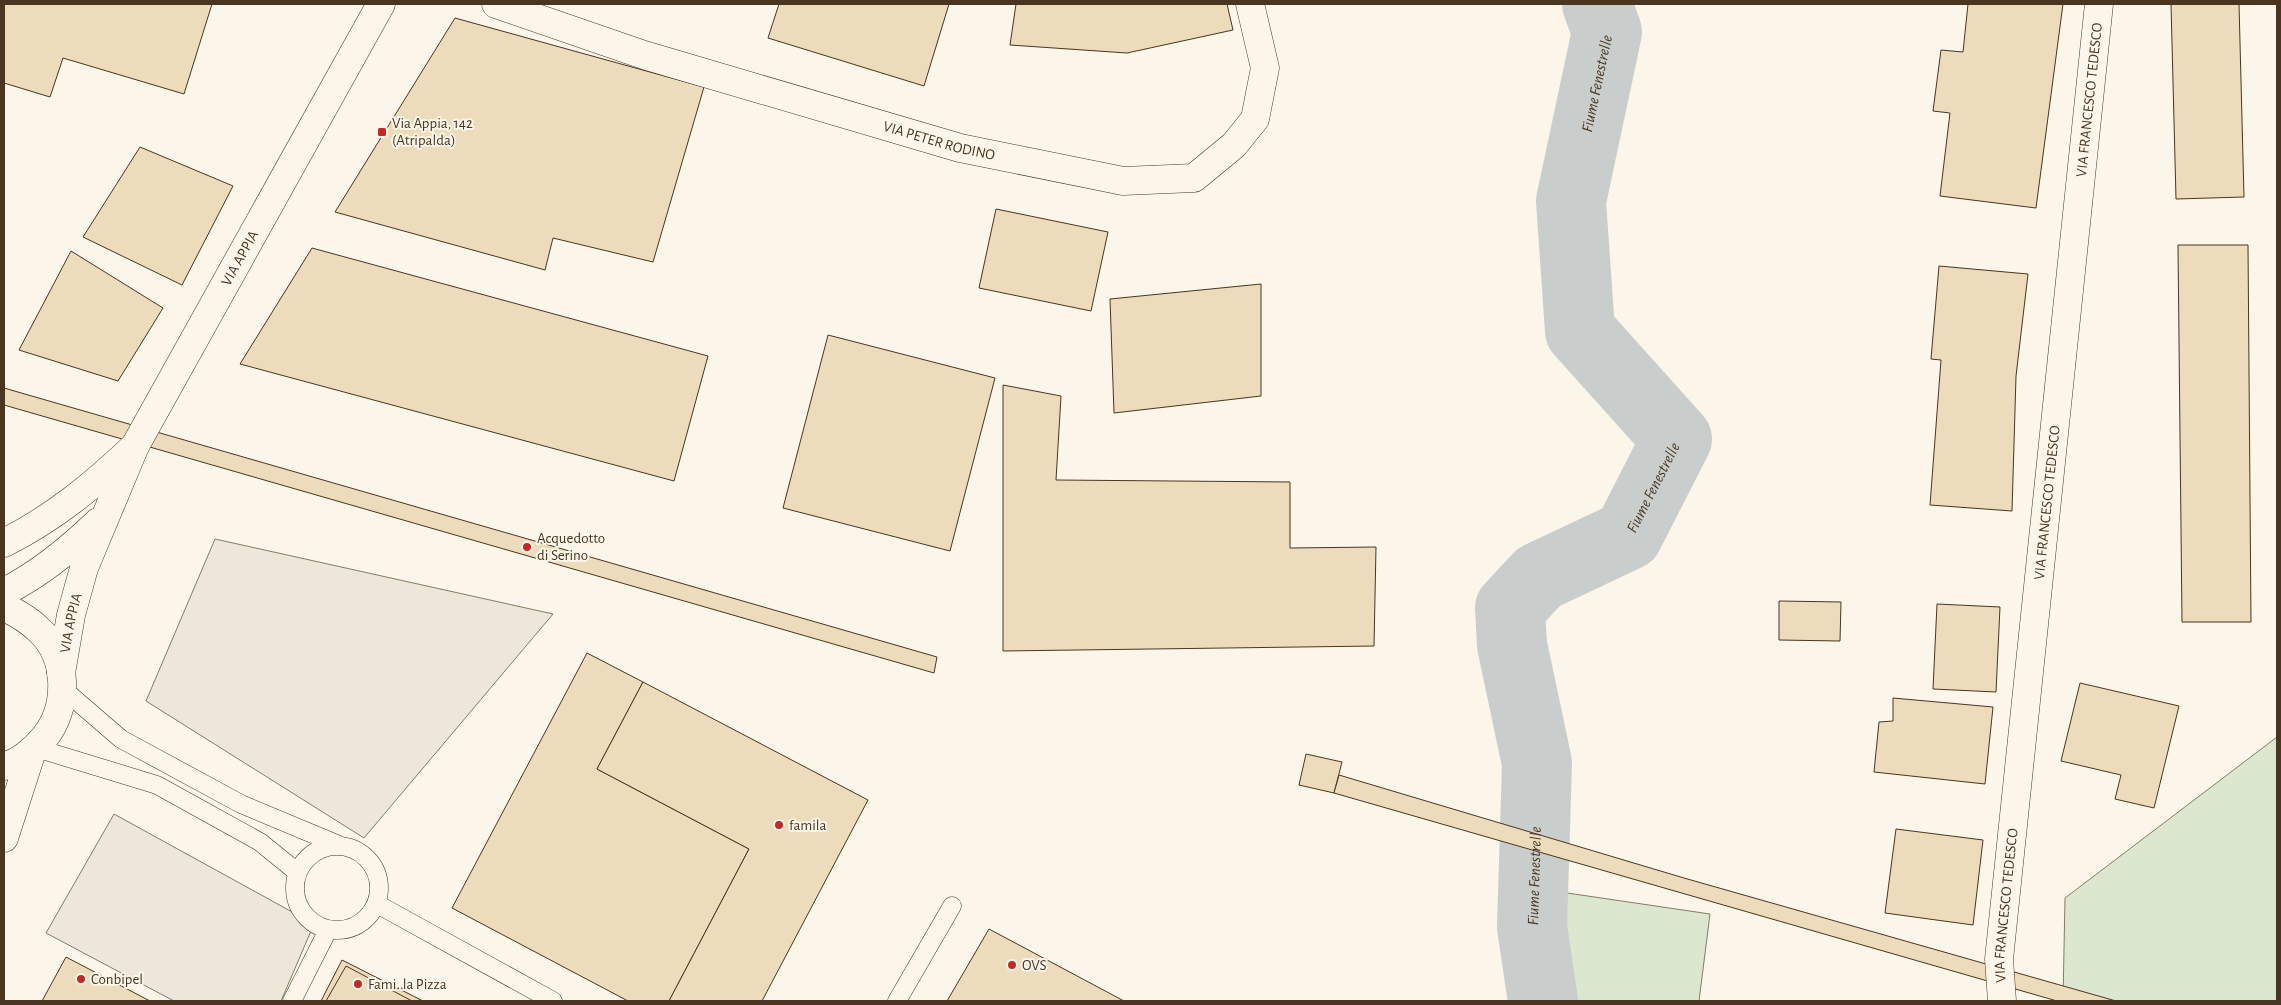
<svg xmlns="http://www.w3.org/2000/svg" width="2281" height="1005" font-family="'Alegreya Sans',sans-serif">
	<style>
		.green { fill: #dce7d0; stroke: #887966 }
		.parking { fill: #ede7d9; stroke: #887966 }
		.lines { fill: none; stroke-linecap: round; stroke-linejoin: round }
		.river { stroke: #c9cecd; stroke-width: 70 }
		.building { fill: #ecdcbc; stroke: #4a3520 }
		.lane-casing { stroke: #4a3520; stroke-width: 19 }
		.street-casing { stroke: #4a3520; stroke-width: 29 }
		.secondary-casing { stroke: #4a3520; stroke-width: 29 }
		.highway-casing { stroke: #4a3520; stroke-width: 29 }
		.lane { stroke: #fbf6e9; stroke-width: 18 }
		.street { stroke: #fbf6e9; stroke-width: 28 }
		.secondary { stroke: #fbf6e9; stroke-width: 28 }
		.highway { stroke: #fbf6e9; stroke-width: 28 }
		.poi-dot { fill: #c62828; stroke: #fbf6e9; stroke-width: 2 }
		.labels { text-anchor: middle; stroke-width: 4; stroke-linejoin: round; paint-order: stroke }
		.street-label { font-size: 15px; fill: #4a3520; stroke: #fbf6e9 }
		.poi-label { font-size: 15px; fill: #4a3520; stroke: #fbf6e9; text-anchor: start }
		.water-label { font-size: 16px; font-style: italic; fill: #4a3520; stroke: #fbf6e9 }
	</style>
	<rect width="100%" height="100%" fill="#fbf6e9"/>
	<g class="green">
		<path d="M2277,737V1001H2063L2065,898Z"/>
		<path d="M1540,889L1710,914L1699,1001H1550Z"/>
	</g>
	<g class="parking">
		<path d="M215,539L553,614L364,838L146,701Z"/>
		<path d="M114,814L314,924L281,1001H174L46,933Z"/>
	</g>
	<g class="lines">
		<path class="river" id="s1" d="M1543,1001L1532,927L1537,763L1512,645L1510,608L1539,577L1628,535L1677,439L1580,331L1571,201L1607,32L1597,4"/>
	</g>
	<g class="building">
		<path d="M4,4H212L184,94L63,58L50,97L4,83Z"/>
		<path d="M779,4H949L924,86L768,38Z"/>
		<path d="M1016,4H1227L1233,30L1127,53L1010,45Z"/>
		<path d="M1968,4H2063L2036,208L1940,196L1950,113L1933,111L1941,50L1963,52Z"/>
		<path d="M2171,4H2239L2244,197L2176,199Z"/>
		<path d="M455,18L704,87L653,262L553,238L545,270L335,212Z"/>
		<path d="M140,147L233,186L182,285L83,237Z"/>
		<path d="M996,209L1108,232L1091,311L979,288Z"/>
		<path d="M2178,245H2248L2251,622H2182Z"/>
		<path d="M312,248L708,356L674,481L240,364Z"/>
		<path d="M71,251L163,308L118,381L19,350Z"/>
		<path d="M1939,266L2028,274L2016,376L2012,511L1930,505L1941,360L1931,359Z"/>
		<path d="M1261,284V396L1114,413L1110,299Z"/>
		<path d="M828,335L995,378L950,551L783,508Z"/>
		<path d="M1003,385L1061,396L1056,480L1290,482V548L1376,547L1374,646L1003,651Z"/>
		<path d="M4,388L937,657L934,673L4,405Z"/>
		<path d="M1779,601L1841,602L1840,641L1779,640Z"/>
		<path d="M1937,604L2000,607L1996,692L1933,689Z"/>
		<path d="M587,653L643,682L597,769L749,849L669,1001H628L452,908Z"/>
		<path d="M643,682L868,800L762,1001H669L749,849L597,769Z"/>
		<path d="M2080,683L2179,706L2154,808L2115,799L2121,775L2061,761Z"/>
		<path d="M1893,698L1993,707L1985,784L1874,772L1879,722L1893,721Z"/>
		<path d="M1306,754L1342,762L1334,793L1299,785Z"/>
		<path d="M1339,775L1684,878L2116,1001H2057L1334,793Z"/>
		<path d="M1896,829L1983,840L1973,925L1885,913Z"/>
		<path d="M989,929L1124,1001H947Z"/>
		<path d="M66,957L150,1001H42Z"/>
		<path d="M342,960L423,1001H321Z"/>
		<path d="M346,966L412,1001H326Z"/>
	</g>
	<g class="lines">
		<defs>
			<g id="lane">
				<path d="M63,689L121,739L241,804L339,845"/>
				<path d="M36,748L157,785L260,842L297,872"/>
				<circle cx="337" cy="888" r="42"/>
				<path d="M377,904L553,1001"/>
				<path d="M292,1001L328,930"/>
				<path d="M897,1001L952,906"/>
			</g>
			<g id="street">
				<path id="s2" d="M496,4L644,55L960,148L1123,181L1194,178L1234,145L1255,119L1265,68L1250,4"/>
			</g>
			<g id="secondary">
				<path d="M4,592C40,574 69,550 98,522"/>
				<path d="M4,607C17,613 28,619 39,630C69,657 69,708 44,738C34,750 19,763 4,766"/>
				<path id="s3" d="M61,673L71,615L84,568L135,446L381,4"/>
				<path d="M4,838L32,751"/>
				<path id="s4" d="M2002,1001L1999,959L2099,4"/>
			</g>
			<path id="highway" d="M4,543C54,518 95,484 135,446"/>
		</defs>
		<use href="#lane" class="lane-casing"/>
		<use href="#street" class="street-casing"/>
		<use href="#secondary" class="secondary-casing"/>
		<use href="#highway" class="highway-casing"/>
		<use href="#lane" class="lane"/>
		<use href="#street" class="street"/>
		<use href="#secondary" class="secondary"/>
		<use href="#highway" class="highway"/>
	</g>
	<g class="poi-dot">
		<rect x="377" y="127" width="10" height="10" rx="2.5"/>
		<circle cx="527" cy="547" r="5"/>
		<circle cx="779" cy="825" r="5"/>
		<circle cx="1012" cy="965" r="5"/>
		<circle cx="81" cy="979" r="5"/>
		<circle cx="358" cy="984" r="5"/>
	</g>
	<g class="labels">
		<g class="street-label">
			<text dy="5" stroke="none"><textPath href="#s4" startOffset="906">VIA FRANCESCO TEDESCO</textPath></text>
			<text dy="5" stroke="none"><textPath href="#s2" startOffset="464">VIA PETER RODINO</textPath></text>
			<text dy="5" stroke="none"><textPath href="#s3" startOffset="455">VIA APPIA</textPath></text>
			<text dy="5" stroke="none"><textPath href="#s4" startOffset="501">VIA FRANCESCO TEDESCO</textPath></text>
			<text dy="5" stroke="none"><textPath href="#s3" startOffset="51">VIA APPIA</textPath></text>
			<text dy="5" stroke="none"><textPath href="#s4" startOffset="96">VIA FRANCESCO TEDESCO</textPath></text>
		</g>
		<g class="poi-label">
			<text x="392" y="128">Via Appia, 142<tspan x="392" dy="17">(Atripalda)</tspan></text>
			<text x="537" y="543">Acquedotto<tspan x="537" dy="17">di Serino</tspan></text>
			<text x="789" y="830">famila</text>
			<text x="1022" y="970">OVS</text>
			<text x="91" y="984">Conbipel</text>
			<text x="368" y="989">Fami..la Pizza</text>
		</g>
		<g class="water-label">
			<text dy="6" stroke="none"><textPath href="#s1" startOffset="1041">Fiume Fenestrelle</textPath></text>
			<text dy="6" stroke="none"><textPath href="#s1" startOffset="591">Fiume Fenestrelle</textPath></text>
			<text dy="6" stroke="none"><textPath href="#s1" startOffset="126">Fiume Fenestrelle</textPath></text>
		</g>
	</g>
	<rect width="2281" height="1005" fill="none" stroke="#4a3520" stroke-width="10"/>
</svg>
